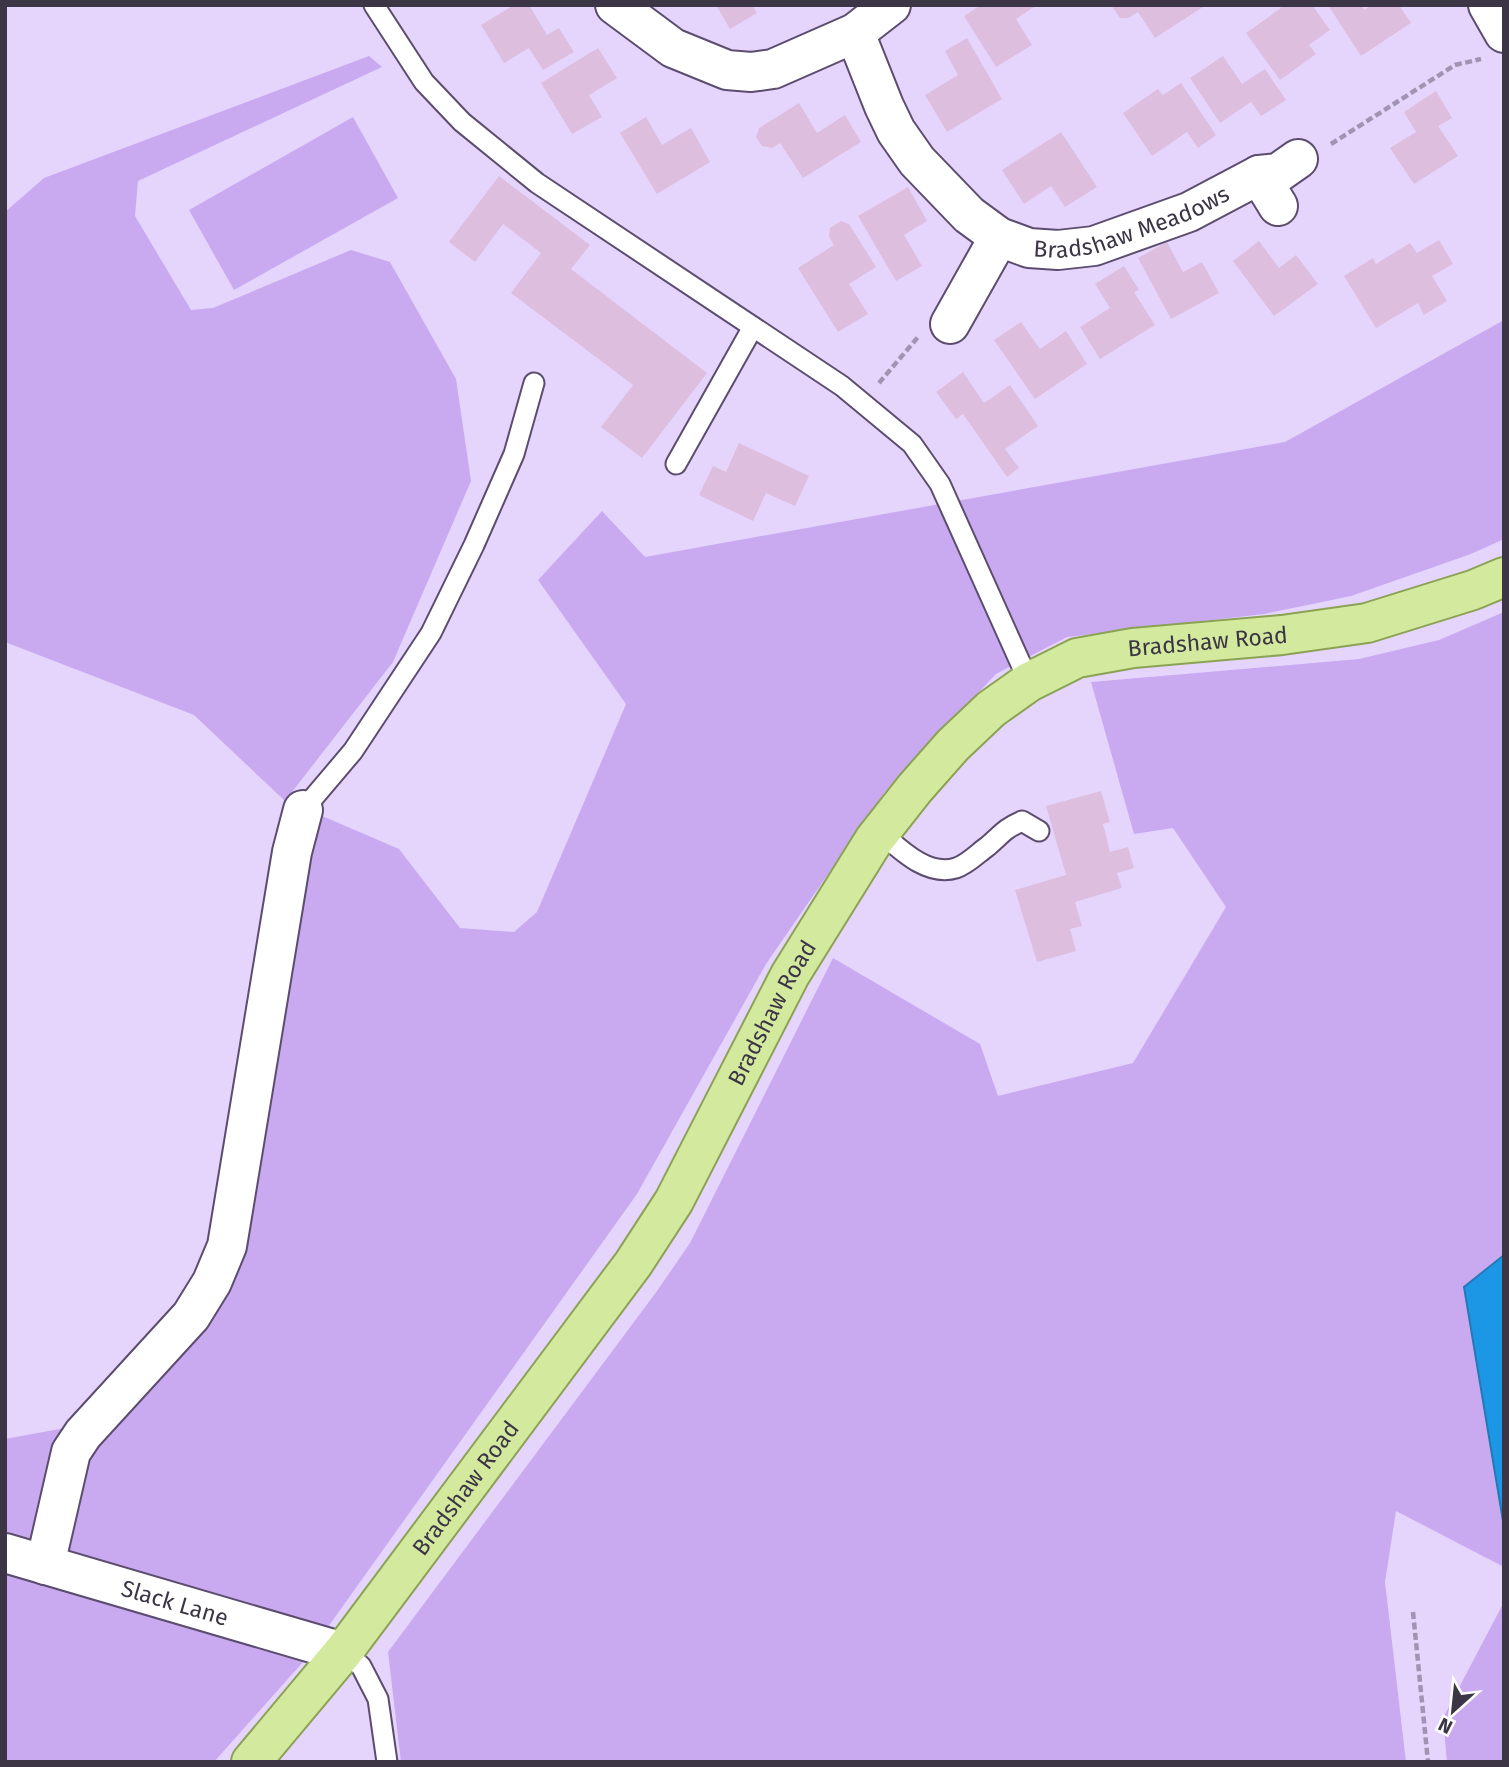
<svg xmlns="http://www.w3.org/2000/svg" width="1509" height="1767" font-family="'Fira Sans',sans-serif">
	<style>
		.green { fill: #c9aaf1 }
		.water { fill: #1b97e5; stroke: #257ab5; stroke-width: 2 }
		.building { fill: #ddbedf }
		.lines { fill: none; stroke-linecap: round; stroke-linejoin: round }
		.lane-casing { stroke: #5c4d6f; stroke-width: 23 }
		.street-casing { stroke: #5c4d6f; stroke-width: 42 }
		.primary-casing { stroke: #8ba255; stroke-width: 42 }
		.path { stroke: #a194b2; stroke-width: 4.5; stroke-dasharray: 7 3.5; stroke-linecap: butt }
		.lane { stroke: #fff; stroke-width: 19 }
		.street { stroke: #fff; stroke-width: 38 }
		.primary { stroke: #d3ea9e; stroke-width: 38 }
		.labels { text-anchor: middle; stroke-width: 6; stroke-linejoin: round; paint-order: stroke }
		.street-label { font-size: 23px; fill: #3c3545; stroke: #fefefe }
	</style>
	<rect width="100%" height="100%" fill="#e5d5fd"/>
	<g class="green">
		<path d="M369,56L382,67L138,181L135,216L191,310L213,308L351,250L390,262L456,379L471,481L393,662L285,801L194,715L5,642V212L44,178Z"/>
		<path d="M353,117L398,198L234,290L189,210Z"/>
		<path d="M1504,320V539L1471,554L1351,596L1264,614L1067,637L996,674L884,793L766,964L637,1194L303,1662L214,1762H5V1439L114,1419L199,1327L313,812L399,849L460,928L514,932L537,912L626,704L538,580L602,511L645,557L1285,442Z"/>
		<path d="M1504,612V1567L1396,1511L1385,1582L1406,1762H401L388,1652L657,1291L690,1243L833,958L980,1044L998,1096L1133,1063L1226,907L1173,828L1134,834L1091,682L1359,659L1439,640Z"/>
		<path d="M1504,1602V1762H1447L1443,1718Z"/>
	</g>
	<path class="water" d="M1504,1255V1527L1464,1287Z"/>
	<g class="building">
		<path d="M514,5H529L547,35L559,28L574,52L543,70L529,48L504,63L481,25Z"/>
		<path d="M716,5H752L757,13L730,29Z"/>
		<path d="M981,5H1037L1016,19L1032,45L996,67L964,16Z"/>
		<path d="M1111,5H1206L1155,38L1138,12L1128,18H1120Z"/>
		<path d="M1279,5H1312L1330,30L1309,45L1316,54L1280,80L1246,33L1281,8Z"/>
		<path d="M1328,5H1361L1364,10L1372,5H1399L1411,23L1361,56Z"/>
		<path d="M967,38L1002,99L947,132L925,95L958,75L945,51Z"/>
		<path d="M598,48L617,78L589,95L602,117L572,134L541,83Z"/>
		<path d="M1223,56L1242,84L1265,69L1286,100L1261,116L1251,102L1220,123L1190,78Z"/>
		<path d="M1181,83L1216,135L1198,148L1187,132L1152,156L1123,113L1158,89L1163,95Z"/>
		<path d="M1436,91L1452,118L1438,126L1458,156L1414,184L1390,148L1416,132L1404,112Z"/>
		<path d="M799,103L817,133L845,115L861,142L803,178L780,143L772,148L762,146L756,137L759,128Z"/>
		<path d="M646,117L662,145L691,128L710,162L657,194L620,133Z"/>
		<path d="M1061,132L1097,187L1065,207L1051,186L1024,204L1002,170Z"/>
		<path d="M499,176L590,245L571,269L707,373L642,458L601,427L633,385L511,293L541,253L503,224L475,262L449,242Z"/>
		<path d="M908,187L927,221L904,235L922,266L896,281L858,216Z"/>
		<path d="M841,221L849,224L876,267L849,284L868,314L838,332L798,268L834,245L829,237L830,228Z"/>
		<path d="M1439,240L1453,264L1432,276L1447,301L1424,315L1418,303L1376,328L1344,276L1373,258L1376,264L1410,243L1417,253Z"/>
		<path d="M1259,241L1279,268L1296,255L1318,284L1274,316L1233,261Z"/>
		<path d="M1167,242L1183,272L1202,262L1219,293L1171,319L1138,258Z"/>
		<path d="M1124,266L1139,290L1134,292L1155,325L1100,359L1080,327L1110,308L1095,284Z"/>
		<path d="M1021,322L1040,349L1066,331L1087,364L1035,399L994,340Z"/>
		<path d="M963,372L984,403L1010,385L1038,426L1005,449L1019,468L1007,477L963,414L956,419L936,392Z"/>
		<path d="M739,443L809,476L795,506L766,493L753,521L699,495L713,466L726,472Z"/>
		<path d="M1101,791L1110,822L1103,824L1110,852L1128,847L1134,868L1117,873L1122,888L1075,902L1082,926L1070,929L1076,951L1037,962L1015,890L1066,875L1046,806Z"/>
	</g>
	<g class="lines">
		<defs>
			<g id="lane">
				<path d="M374,5L424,82L462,122L537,183L842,386L912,444L940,484L1029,682"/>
				<path d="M676,464L753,327"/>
				<path d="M303,810L353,751L431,633L474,545L514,454L534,383"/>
				<path d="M880,832C900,849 927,877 956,868C968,864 978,853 988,846C1002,834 1004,829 1022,821L1039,831"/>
				<path d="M343,1652L361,1666L378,1699L387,1762"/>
			</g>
			<g id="street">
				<path d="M615,5L673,48L727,70L751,72L773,69L855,33L891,5"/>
				<path d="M1488,5L1504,33"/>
				<path id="s1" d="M855,33L884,106L896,131L917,161L969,215L999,237L1029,248L1058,250L1094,246L1189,212L1259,175L1278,173L1298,159"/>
				<path d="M1259,175L1278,206"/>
				<path d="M950,324L999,237"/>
				<path id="s2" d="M5,1553L343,1652"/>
				<path d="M45,1565L71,1452L83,1434L191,1316L212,1282L227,1246L292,852L303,810"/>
			</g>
			<g id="primary">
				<path id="s3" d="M251,1762L343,1652L633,1264L674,1201L790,975L874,840L915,788L953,745L991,709L1029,682L1077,658L1133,648L1282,635L1367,623L1473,590L1504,577"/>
			</g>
		</defs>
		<use href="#lane" class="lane-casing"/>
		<use href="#street" class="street-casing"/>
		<use href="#primary" class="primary-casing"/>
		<g class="path">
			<path d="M1331,144L1455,65L1481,59"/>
			<path d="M879,383L918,337"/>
			<path d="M1413,1612L1428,1762"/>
		</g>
		<use href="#lane" class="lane"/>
		<use href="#street" class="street"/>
		<use href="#primary" class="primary"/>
	</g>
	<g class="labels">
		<g class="street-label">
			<text dy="8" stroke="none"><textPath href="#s1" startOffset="394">Bradshaw Meadows</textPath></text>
			<text dy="8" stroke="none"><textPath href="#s3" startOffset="1524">Bradshaw Road</textPath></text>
			<text dy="8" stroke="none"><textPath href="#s3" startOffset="915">Bradshaw Road</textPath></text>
			<text dy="8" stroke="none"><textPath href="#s3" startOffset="348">Bradshaw Road</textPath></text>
			<text dy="8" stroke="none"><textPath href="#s2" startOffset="177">Slack Lane</textPath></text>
		</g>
	</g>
	<rect width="1509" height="1767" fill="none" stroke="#3c3545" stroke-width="14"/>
	<g transform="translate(1453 1711) rotate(207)" stroke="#fefefe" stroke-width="5" paint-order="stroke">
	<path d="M0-5L12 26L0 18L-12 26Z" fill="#3c3545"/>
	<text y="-10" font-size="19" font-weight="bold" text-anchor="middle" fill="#3c3545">N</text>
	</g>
</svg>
